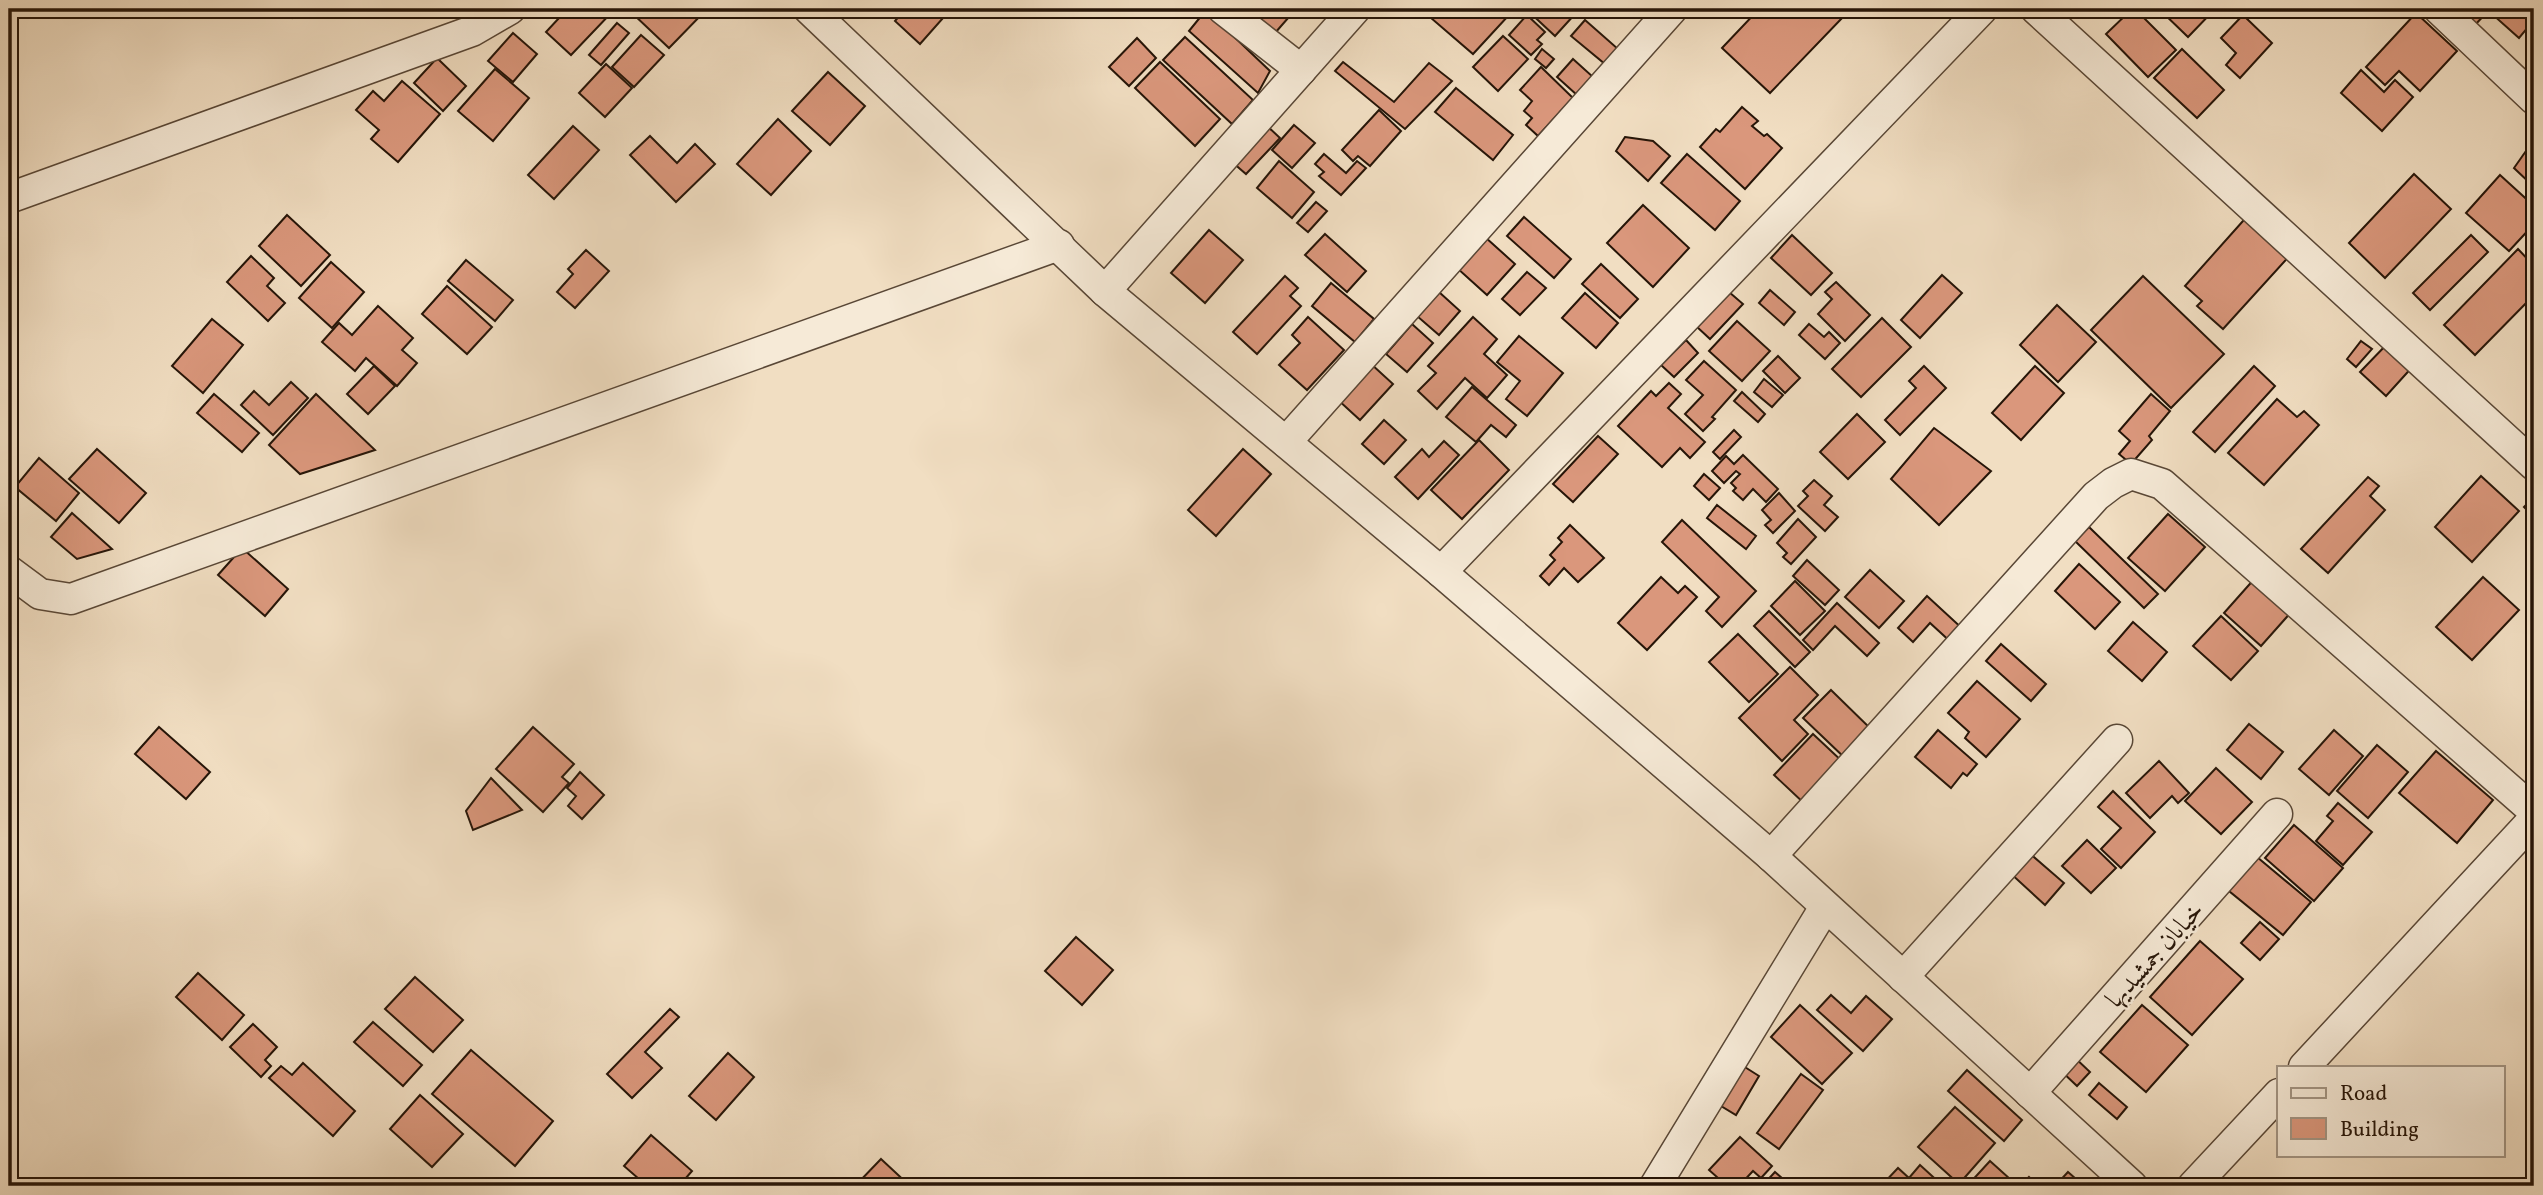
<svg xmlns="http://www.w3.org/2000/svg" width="2543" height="1195" font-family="Vollkorn,Amiri,serif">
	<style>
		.building { fill: #da977c; stroke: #261508; stroke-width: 2 }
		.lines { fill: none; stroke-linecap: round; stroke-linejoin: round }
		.minor-casing { stroke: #594736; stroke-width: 33 }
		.minor { stroke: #f6ead7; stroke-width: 30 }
		.labels { text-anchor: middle; stroke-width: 5; stroke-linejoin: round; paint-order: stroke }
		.street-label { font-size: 26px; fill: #261508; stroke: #f6ead7 }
	</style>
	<rect width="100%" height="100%" fill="#f1dec2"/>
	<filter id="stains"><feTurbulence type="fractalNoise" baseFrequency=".00286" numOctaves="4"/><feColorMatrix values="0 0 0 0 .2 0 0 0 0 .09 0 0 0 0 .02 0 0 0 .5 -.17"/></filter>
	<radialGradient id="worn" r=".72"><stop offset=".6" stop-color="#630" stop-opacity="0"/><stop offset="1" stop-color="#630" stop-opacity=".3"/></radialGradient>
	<g class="building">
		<path d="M280,9H300L292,18Z"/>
		<path d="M552,9H611L613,11L571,55L546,32L560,17Z"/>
		<path d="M636,9H707L669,48L632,13Z"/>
		<path d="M905,9H951L920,44L895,21Z"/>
		<path d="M1248,9H1296L1275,33Z"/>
		<path d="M1439,9H1503L1509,15L1473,54L1431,18Z"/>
		<path d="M1526,9H1569L1575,14L1555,36Z"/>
		<path d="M1759,9H1836L1844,16L1770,93L1722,48Z"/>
		<path d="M2132,9H2135L2176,50L2148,77L2106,34Z"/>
		<path d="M2159,9H2215L2188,37Z"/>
		<path d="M2456,9H2490L2474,26Z"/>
		<path d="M2496,9H2534V20L2519,38L2492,14Z"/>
		<path d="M1206,10L1270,71L1258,93L1189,31Z"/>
		<path d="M2416,13L2457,51L2420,91L2399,71L2385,85L2366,67Z"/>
		<path d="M1527,15L1545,32L1537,40L1542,44L1531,55L1509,35Z"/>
		<path d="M2243,15L2272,43L2240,78L2226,65L2236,53L2221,38Z"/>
		<path d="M1585,20L1618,49L1605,64L1571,36Z"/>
		<path d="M617,23L629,33L601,65L589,55Z"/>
		<path d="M513,33L537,54L513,82L488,61Z"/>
		<path d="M641,35L664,55L634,87L612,67Z"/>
		<path d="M1503,36L1528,59L1498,91L1473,67Z"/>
		<path d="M1185,37L1253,100L1232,124L1163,60Z"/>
		<path d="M1137,38L1156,58L1129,86L1109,67Z"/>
		<path d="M1542,49L1554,59L1546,68L1535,59Z"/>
		<path d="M2182,49L2224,90L2197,118L2154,78Z"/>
		<path d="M437,58L466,86L443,111L414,83Z"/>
		<path d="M1573,59L1593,77L1577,95L1557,77Z"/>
		<path d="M1160,62L1220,119L1195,146L1135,88Z"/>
		<path d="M1343,62L1394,102L1429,63L1452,81L1405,129L1335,71Z"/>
		<path d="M606,64L632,88L605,117L579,93Z"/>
		<path d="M1541,67L1573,98L1538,136L1526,125L1532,118L1524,111L1532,101L1520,90Z"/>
		<path d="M495,69L529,98L493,141L458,111Z"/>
		<path d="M2361,70L2384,92L2395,80L2413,97L2382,131L2341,93Z"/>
		<path d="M828,72L865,106L830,145L792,111Z"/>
		<path d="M402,81L440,114L398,162L371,139L379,130L356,110L373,91L384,101Z"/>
		<path d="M1456,88L1513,135L1493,160L1435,112Z"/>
		<path d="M1742,107L1758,121L1752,126L1764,136L1767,134L1782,148L1745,189L1700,147L1716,129L1720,132Z"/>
		<path d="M1379,110L1401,131L1370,166L1358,156L1353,161L1342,150Z"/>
		<path d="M778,119L811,151L771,195L737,164Z"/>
		<path d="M1266,125L1280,138L1246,174L1232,162Z"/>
		<path d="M1294,125L1315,143L1292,168L1272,150Z"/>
		<path d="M573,126L599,150L554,199L528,175Z"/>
		<path d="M650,136L677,163L695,144L715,164L676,202L630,155Z"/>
		<path d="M1625,137L1653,141L1670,156L1648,181L1616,151Z"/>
		<path d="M2533,141L2534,142V187L2514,168Z"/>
		<path d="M1324,154L1346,173L1357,161L1366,168L1341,195L1319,176L1324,172L1315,164Z"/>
		<path d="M1687,154L1740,201L1715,230L1661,183Z"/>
		<path d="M1279,161L1314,192L1292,218L1257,188Z"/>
		<path d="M2414,174L2451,209L2385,278L2349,243Z"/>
		<path d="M2500,175L2534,206V224L2509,251L2466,213Z"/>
		<path d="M1316,202L1327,211L1308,232L1297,223Z"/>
		<path d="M1643,205L1689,248L1653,287L1607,243Z"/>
		<path d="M2251,212L2294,251L2223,329L2197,306L2202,301L2185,286Z"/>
		<path d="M287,215L330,255L301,286L259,246Z"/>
		<path d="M1524,217L1571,259L1554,278L1507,236Z"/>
		<path d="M1209,230L1243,260L1205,303L1171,273Z"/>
		<path d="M1325,234L1366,271L1347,292L1305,255Z"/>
		<path d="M1792,235L1832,273L1811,295L1771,258Z"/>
		<path d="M2471,235L2488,252L2430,310L2413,293Z"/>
		<path d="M1485,237L1515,264L1487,295L1457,268Z"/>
		<path d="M2518,249L2534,266V295L2475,355L2444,325Z"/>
		<path d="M586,250L609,271L575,308L557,292L573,274L568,269Z"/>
		<path d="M251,256L274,278L267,286L285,303L268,321L227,282Z"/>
		<path d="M466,260L513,300L495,321L448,281Z"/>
		<path d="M331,262L364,292L332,328L299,298Z"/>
		<path d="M1601,264L1638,299L1620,318L1582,284Z"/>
		<path d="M1527,272L1546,288L1520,315L1502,299Z"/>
		<path d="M1942,275L1962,293L1920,338L1901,320Z"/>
		<path d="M1285,276L1298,288L1290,296L1301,306L1257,354L1233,332Z"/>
		<path d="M2143,276L2224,354L2171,408L2091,330Z"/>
		<path d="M1836,282L1870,315L1845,341L1818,314L1832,299L1825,292Z"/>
		<path d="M1331,283L1374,319L1355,342L1312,306Z"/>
		<path d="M447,286L492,327L467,354L422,314Z"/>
		<path d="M1770,290L1795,312L1784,325L1759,303Z"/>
		<path d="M1439,292L1460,311L1439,335L1417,316Z"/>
		<path d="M1729,292L1743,304L1710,339L1696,326Z"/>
		<path d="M1585,293L1618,323L1596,348L1562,318Z"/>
		<path d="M2057,305L2096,342L2058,382L2020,345Z"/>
		<path d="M378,306L413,338L402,350L417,363L397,386L366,358L355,371L322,342L339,323L352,335Z"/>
		<path d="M1308,317L1344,350L1307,390L1279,365L1300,343L1292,335Z"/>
		<path d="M1473,317L1497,339L1484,354L1507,375L1487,398L1465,378L1437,409L1418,391L1436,373L1428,366Z"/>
		<path d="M1882,318L1911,347L1861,397L1832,369Z"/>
		<path d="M212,319L243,345L203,393L172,366Z"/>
		<path d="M1737,321L1770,351L1742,381L1709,351Z"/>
		<path d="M1412,324L1433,343L1407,372L1386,354Z"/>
		<path d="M1809,324L1824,337L1829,332L1840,343L1825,359L1799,335Z"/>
		<path d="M1519,336L1563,373L1527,416L1506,399L1520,381L1497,362Z"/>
		<path d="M1686,340L1698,353L1674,377L1661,365Z"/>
		<path d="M2361,341L2372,349L2356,367L2347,359Z"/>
		<path d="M2390,341L2415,364L2386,396L2360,372Z"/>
		<path d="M1778,356L1800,378L1785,393L1763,371Z"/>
		<path d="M1704,361L1736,390L1712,417L1715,419L1703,431L1685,414L1703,395L1686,380Z"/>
		<path d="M1370,363L1393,384L1360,420L1337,399Z"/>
		<path d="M374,366L395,386L368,414L347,394Z"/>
		<path d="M1924,366L1946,388L1900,435L1885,420L1916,388L1909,381Z"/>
		<path d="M2035,366L2064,393L2021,440L1992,413Z"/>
		<path d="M2254,366L2275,386L2215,452L2193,432Z"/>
		<path d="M1764,379L1783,395L1772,407L1754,392Z"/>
		<path d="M291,382L308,398L273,435L241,405L254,391L269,405Z"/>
		<path d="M1669,383L1681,394L1668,408L1705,442L1690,458L1680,448L1662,467L1618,426L1651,391L1656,396Z"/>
		<path d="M1472,387L1516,425L1506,437L1491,425L1476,442L1446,417Z"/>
		<path d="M1742,392L1765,414L1758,422L1734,401Z"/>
		<path d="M214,394L259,433L242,452L197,413Z"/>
		<path d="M316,394L375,450L300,474L269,445Z"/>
		<path d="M2151,394L2170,411L2149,436L2152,440L2131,464L2119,454L2130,441L2119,431Z"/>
		<path d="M2277,399L2297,417L2304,411L2319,425L2264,485L2228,453Z"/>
		<path d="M1857,414L1885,442L1848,479L1820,452Z"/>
		<path d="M1384,420L1406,440L1384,464L1362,444Z"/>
		<path d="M1934,428L1991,471L1939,525L1891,479Z"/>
		<path d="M1734,430L1741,437L1720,459L1713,452Z"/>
		<path d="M1598,436L1618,454L1573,502L1553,484Z"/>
		<path d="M1479,440L1509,470L1462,519L1431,490Z"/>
		<path d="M1444,441L1459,455L1418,499L1395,477L1422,449L1429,457Z"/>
		<path d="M97,449L146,493L119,523L69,479Z"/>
		<path d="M1243,449L1271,474L1216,536L1188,510Z"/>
		<path d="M1743,455L1778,489L1766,502L1753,489L1743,500L1733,491L1736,488L1731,483L1740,474L1736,471L1724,483L1712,471L1726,456L1734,464Z"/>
		<path d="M39,458L79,493L56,521L15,487Z"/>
		<path d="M1704,474L1720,488L1709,500L1694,486Z"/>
		<path d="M2481,476L2519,511L2472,562L2435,527Z"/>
		<path d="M2368,477L2379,486L2370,496L2385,510L2328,573L2301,549Z"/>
		<path d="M1814,480L1832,496L1824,505L1838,517L1825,531L1798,506L1808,496L1803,491Z"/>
		<path d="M1779,493L1795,511L1773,533L1765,525L1771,520L1762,510Z"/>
		<path d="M2534,497V512L2532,515L2524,507Z"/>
		<path d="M1717,505L1756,536L1746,549L1707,518Z"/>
		<path d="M72,513L112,549L77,559L51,537Z"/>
		<path d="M2168,514L2205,547L2165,591L2128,558Z"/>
		<path d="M1798,519L1816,537L1791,564L1783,557L1787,553L1777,543Z"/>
		<path d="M1682,520L1756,591L1722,627L1706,611L1719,597L1662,542Z"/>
		<path d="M1570,525L1604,558L1578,582L1564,568L1549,585L1540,576L1555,560L1550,555L1562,542L1558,538Z"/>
		<path d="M2089,527L2158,594L2144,608L2075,541Z"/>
		<path d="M242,548L288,589L265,616L218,575Z"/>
		<path d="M1807,560L1839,590L1825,605L1793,576Z"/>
		<path d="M2079,564L2120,602L2095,629L2055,591Z"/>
		<path d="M1870,570L1904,601L1879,628L1845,597Z"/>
		<path d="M1661,577L1678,593L1685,586L1697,597L1647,650L1618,623Z"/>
		<path d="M2256,577L2293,610L2261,646L2224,613Z"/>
		<path d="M2483,577L2519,610L2472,660L2436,627Z"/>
		<path d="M1795,581L1825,611L1800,635L1771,606Z"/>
		<path d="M1927,596L1965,631L1953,644L1930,623L1913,642L1898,628Z"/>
		<path d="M1837,603L1879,643L1867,656L1835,626L1813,650L1803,640Z"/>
		<path d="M1769,611L1810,652L1795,667L1754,626Z"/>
		<path d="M2221,616L2258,651L2231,680L2193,646Z"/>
		<path d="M2133,622L2167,652L2142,681L2108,651Z"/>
		<path d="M1738,634L1778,674L1749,702L1709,662Z"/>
		<path d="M2001,644L2046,684L2031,701L1986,661Z"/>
		<path d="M1790,667L1818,695L1794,720L1808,734L1782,761L1739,718Z"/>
		<path d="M1977,681L2020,719L1986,757L1965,738L1969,732L1948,713Z"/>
		<path d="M1831,690L1874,732L1847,760L1803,718Z"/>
		<path d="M2249,724L2283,752L2261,779L2227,750Z"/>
		<path d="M159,727L210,772L186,799L135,754Z"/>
		<path d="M533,727L574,764L562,777L569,783L543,812L496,769Z"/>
		<path d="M1938,730L1977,764L1967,776L1963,773L1951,788L1915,757Z"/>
		<path d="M2334,730L2363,756L2329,795L2299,769Z"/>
		<path d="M1813,734L1845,764L1806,805L1774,775Z"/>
		<path d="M2377,745L2408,772L2368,818L2337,791Z"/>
		<path d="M2436,751L2493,800L2457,843L2399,793Z"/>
		<path d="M2159,761L2189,793L2178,803L2172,796L2150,818L2126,793Z"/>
		<path d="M2216,768L2252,802L2221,834L2185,801Z"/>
		<path d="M580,772L604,795L582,819L568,806L576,796L567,788Z"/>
		<path d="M491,778L522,810L473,830L466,811Z"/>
		<path d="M2113,791L2155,832L2121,868L2101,849L2121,828L2098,807Z"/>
		<path d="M2338,803L2372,832L2343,865L2316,841L2333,821L2327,816Z"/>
		<path d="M2294,825L2343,868L2314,901L2265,858Z"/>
		<path d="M2087,840L2116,868L2091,893L2062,866Z"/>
		<path d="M2027,851L2064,883L2045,905L2009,872Z"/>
		<path d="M2257,857L2311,902L2283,935L2229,891Z"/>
		<path d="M2260,922L2279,939L2260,960L2241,943Z"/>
		<path d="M1076,937L1113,970L1082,1005L1045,971Z"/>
		<path d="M2200,941L2243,979L2192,1035L2150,997Z"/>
		<path d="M198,973L244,1015L222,1040L176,997Z"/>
		<path d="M415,977L463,1020L433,1052L385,1009Z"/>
		<path d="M1831,995L1851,1013L1866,996L1892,1019L1863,1051L1817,1010Z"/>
		<path d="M1800,1005L1852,1053L1822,1084L1771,1037Z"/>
		<path d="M2142,1005L2188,1045L2146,1092L2100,1052Z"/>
		<path d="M670,1009L679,1017L645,1052L662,1068L632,1098L607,1074Z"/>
		<path d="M373,1022L422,1065L403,1086L354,1042Z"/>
		<path d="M253,1024L277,1047L265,1060L271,1066L261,1077L230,1047Z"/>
		<path d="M471,1050L553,1121L515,1166L432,1094Z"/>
		<path d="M728,1053L754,1077L716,1120L689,1096Z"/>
		<path d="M2072,1055L2090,1072L2077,1086L2059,1069Z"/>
		<path d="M303,1063L355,1111L333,1136L269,1078L281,1066L292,1075Z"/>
		<path d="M1740,1064L1759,1076L1736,1115L1716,1103Z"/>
		<path d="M1967,1070L2022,1120L2004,1141L1948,1091Z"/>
		<path d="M1801,1074L1823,1090L1779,1149L1757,1133Z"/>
		<path d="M2099,1083L2127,1107L2117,1119L2089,1095Z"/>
		<path d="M420,1095L463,1134L432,1167L390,1129Z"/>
		<path d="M1955,1107L1995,1143L1959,1184L1918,1147Z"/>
		<path d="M651,1135L692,1171L679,1186H647L624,1166Z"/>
		<path d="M1740,1137L1772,1166L1761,1178L1753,1171L1739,1186H1727L1709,1170Z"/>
		<path d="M881,1159L910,1186H855Z"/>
		<path d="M1990,1161L2010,1179L2003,1186H1967Z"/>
		<path d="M1920,1165L1943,1186H1881L1898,1168L1909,1178Z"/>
		<path d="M1775,1172L1791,1186H1762Z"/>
		<path d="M2068,1172L2084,1186H2055Z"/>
		<path d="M2029,1177L2039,1186H2020Z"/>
	</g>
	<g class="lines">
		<defs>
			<g id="minor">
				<path d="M809,9L1105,291L1441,572L1771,856L2132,1186"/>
				<path d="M1223,9L1301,70"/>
				<path d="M2036,9L2534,465"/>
				<path d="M2439,9L2534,99"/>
				<path d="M9,198L472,31L510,9"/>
				<path d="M1105,291L1355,9"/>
				<path d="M1286,442L1672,9"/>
				<path d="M9,571L40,594L71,599L1059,245"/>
				<path d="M1441,572L1982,9"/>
				<path d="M1771,856L2096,496L2113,483L2131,474L2162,484L2534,811"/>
				<path d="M1903,977L2117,740"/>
				<path d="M2304,1067L2534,819"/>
				<path d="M2030,1093L2277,814"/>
				<path d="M1655,1186L1825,907"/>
				<path d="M2193,1186L2279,1094"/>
			</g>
		</defs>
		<use href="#minor" class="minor-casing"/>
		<use href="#minor" class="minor"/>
	</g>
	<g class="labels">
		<g class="street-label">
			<text transform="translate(2154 954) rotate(-48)" y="9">خیابان جمشیدیها</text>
		</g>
	</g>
	<rect width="2543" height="1195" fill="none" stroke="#f1dec2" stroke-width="35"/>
	<rect x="10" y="10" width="2522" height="1174" fill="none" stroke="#261508" stroke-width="3.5"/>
	<rect x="18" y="18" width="2508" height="1160" fill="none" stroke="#261508" stroke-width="2"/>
	<rect x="2277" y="1066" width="228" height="91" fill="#f6ead7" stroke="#a39584" stroke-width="2"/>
	<rect x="2291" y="1088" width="35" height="10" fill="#f6ead7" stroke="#a39584" stroke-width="2"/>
	<text x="2340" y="1100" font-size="21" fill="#261508">Road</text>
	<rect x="2291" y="1118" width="35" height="21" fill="#da977c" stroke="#a39584" stroke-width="2"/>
	<text x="2340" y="1136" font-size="21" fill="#261508">Building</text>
	<rect width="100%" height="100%" filter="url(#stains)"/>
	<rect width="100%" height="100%" fill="url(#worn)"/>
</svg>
